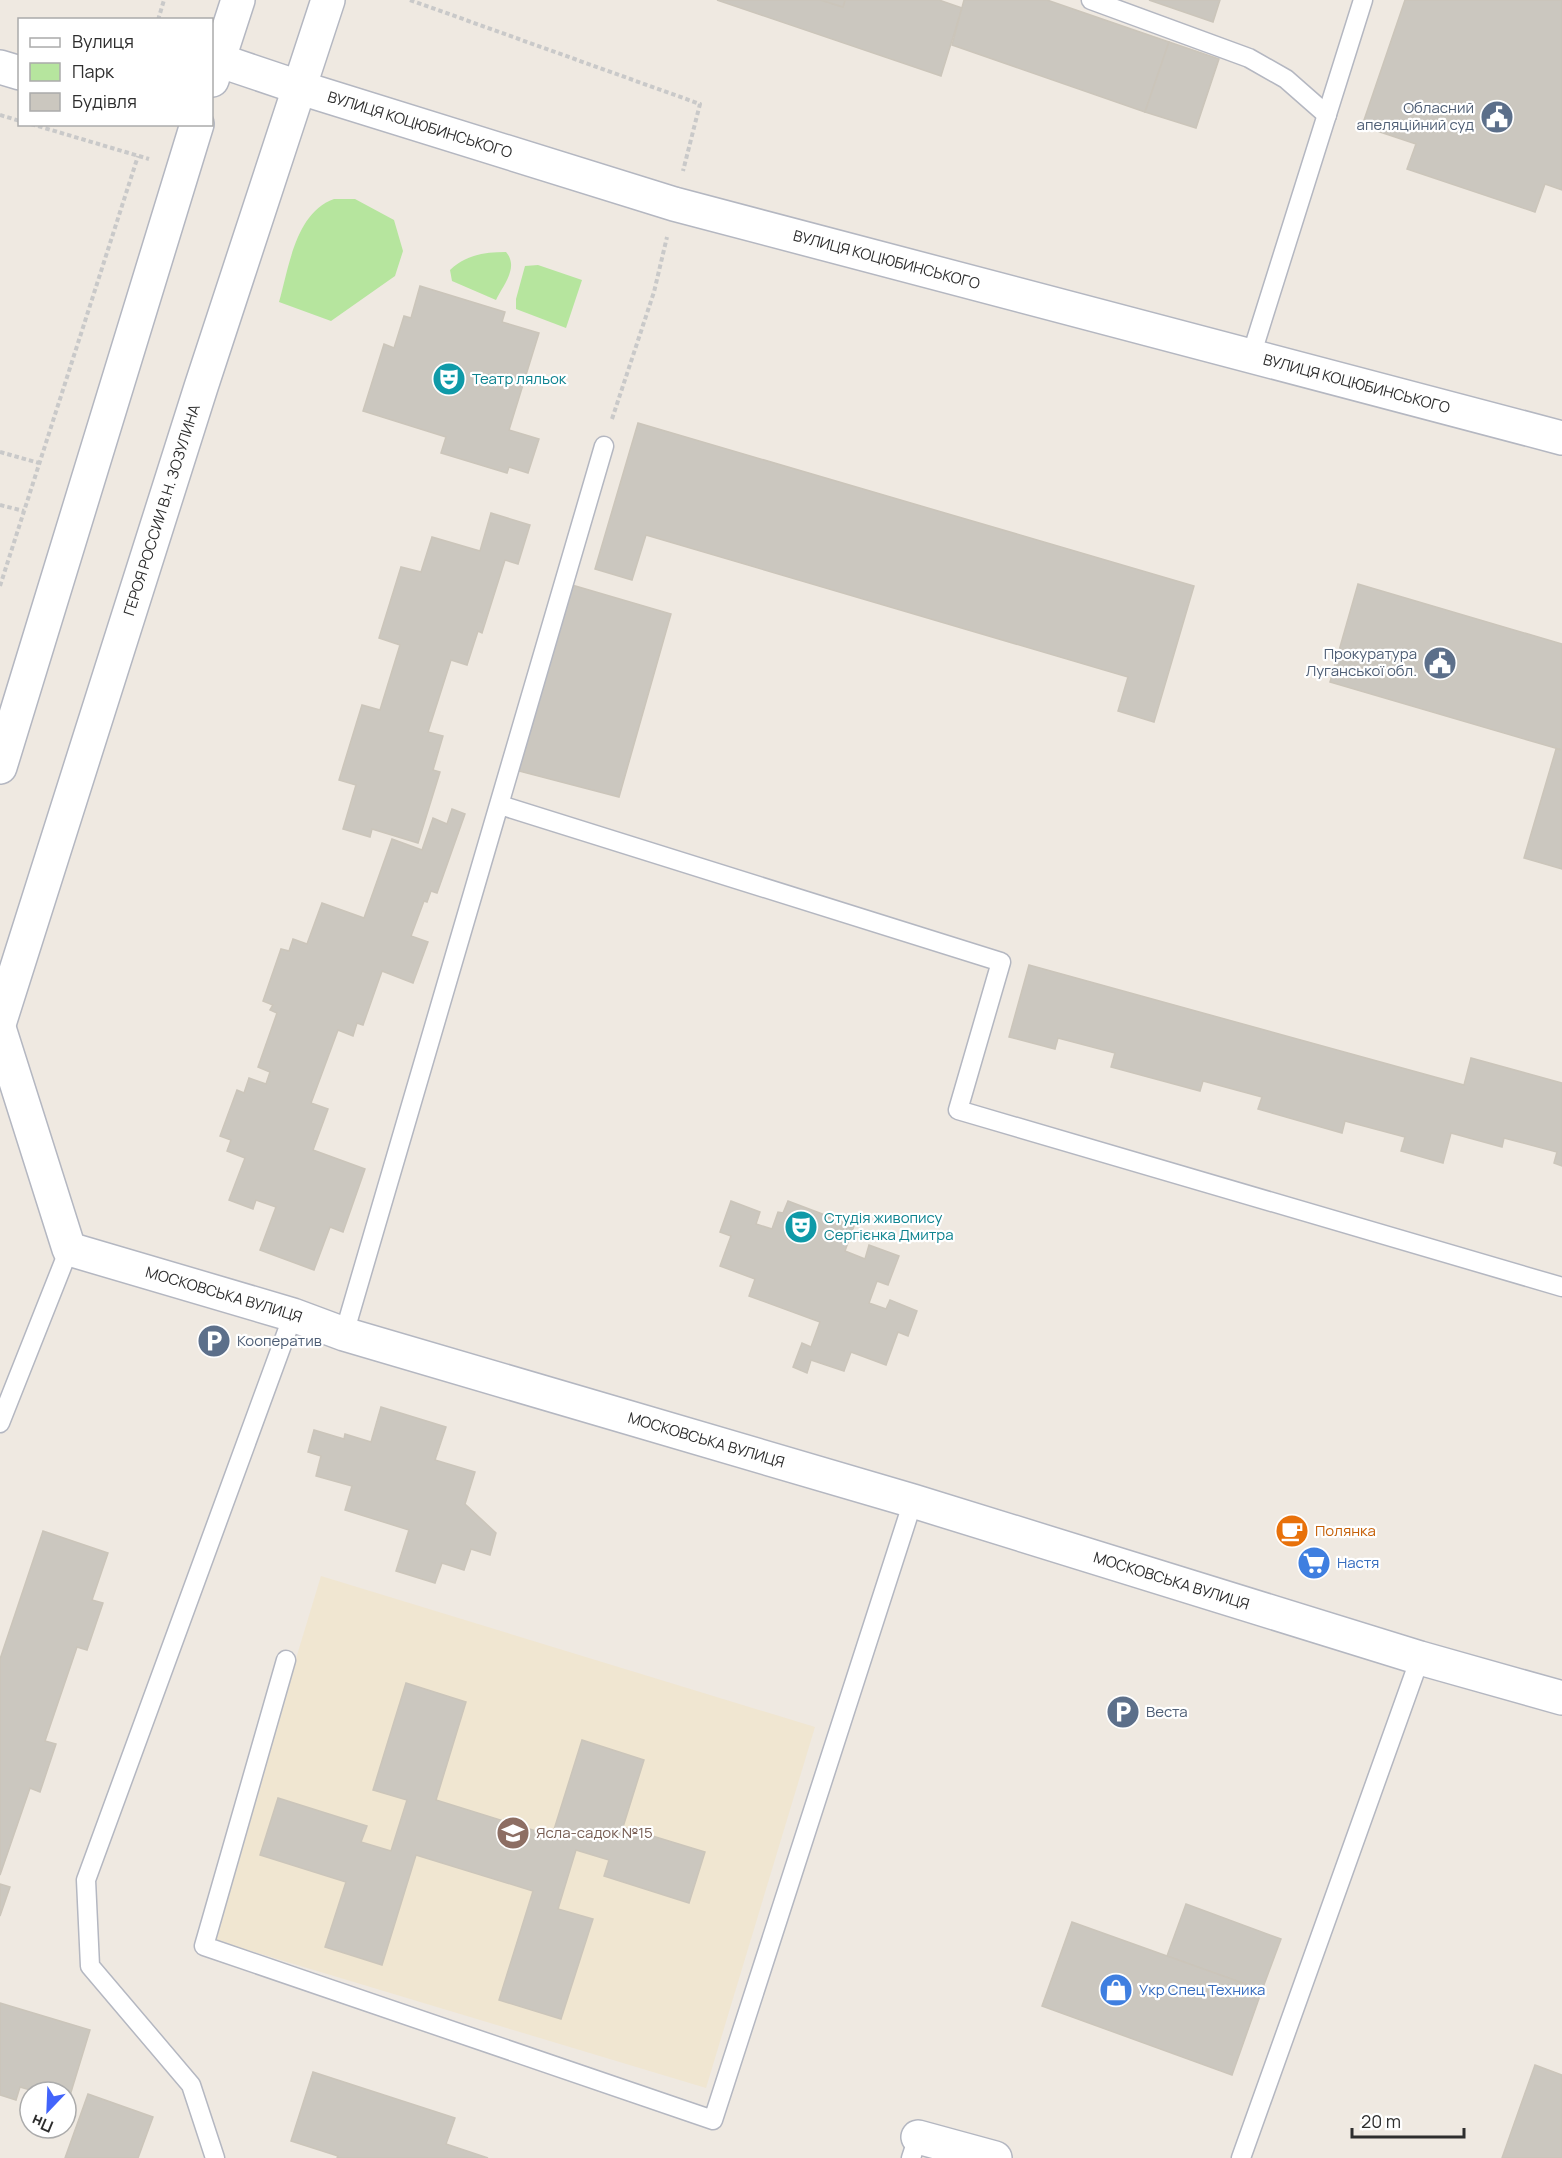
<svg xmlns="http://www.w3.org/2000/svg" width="1562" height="2158" font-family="Manrope,sans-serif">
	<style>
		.education { fill: #f0e6d1 }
		.green { fill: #b6e59e }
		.building { fill: #cbc7bf; stroke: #cbc5ba; stroke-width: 1.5 }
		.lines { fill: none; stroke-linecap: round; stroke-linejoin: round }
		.service-casing { stroke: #b4b7c1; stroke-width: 21 }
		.minor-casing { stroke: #b4b7c1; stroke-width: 36 }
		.tertiary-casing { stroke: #b4b7c1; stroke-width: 36 }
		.secondary-casing { stroke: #b4b7c1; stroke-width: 36 }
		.path { stroke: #c9c9c9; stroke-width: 4; stroke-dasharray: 4.5 3; stroke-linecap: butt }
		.service { stroke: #fff; stroke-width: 18 }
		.minor { stroke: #fff; stroke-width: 33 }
		.tertiary { stroke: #fff; stroke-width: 33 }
		.secondary { stroke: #fff; stroke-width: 33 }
		.labels { text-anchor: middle; stroke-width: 4.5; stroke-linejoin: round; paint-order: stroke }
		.service-label { font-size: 15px; fill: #4e5e75; stroke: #fff; text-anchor: end }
		.street-label { font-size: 15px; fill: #2e2e2e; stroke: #fff }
		.culture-label { font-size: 15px; fill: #0d838f; stroke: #fff; text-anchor: start }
		.food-label { font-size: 15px; fill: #c56008; stroke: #fff; text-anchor: start }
		.shop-label { font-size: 15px; fill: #366cbe; stroke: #fff; text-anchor: start }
		.education-label { font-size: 15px; fill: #785e54; stroke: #fff; text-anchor: start }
	</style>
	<rect width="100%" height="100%" fill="#efe9e1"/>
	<path class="education" d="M321,1576L815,1727L706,2088L211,1939Z"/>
	<g class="green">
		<path d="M334,199H355L394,220L403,251L395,276L331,321L279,302C289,268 295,213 334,199Z"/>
		<path d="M506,252C519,267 504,284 496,300L452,281L450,270C466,255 484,252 506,252Z"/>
		<path d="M538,265L582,280L566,328L516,309V299L525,266Z"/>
	</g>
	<g class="building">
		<path d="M717,0H821L843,7L845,0H939L962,8L941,76Z"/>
		<path d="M821,0H845L843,7Z"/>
		<path d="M964,0H1047L1169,42L1145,112L952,45Z"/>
		<path d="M1149,0H1220L1213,22Z"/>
		<path d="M1405,0H1562V190L1545,184L1535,212L1407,169L1416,144L1362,126Z"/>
		<path d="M1169,42L1219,59L1196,128L1145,112Z"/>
		<path d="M420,286L505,312L502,322L539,333L509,430L539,439L528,473L509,467L507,473L441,453L446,437L363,411L384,344L394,348L404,316L411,318Z"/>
		<path d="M638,423L1194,586L1154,722L1118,711L1128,677L646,535L632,580L595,569Z"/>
		<path d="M491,513L530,525L518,564L505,560L482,633L478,631L467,665L451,660L428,732L443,736L433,770L440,772L418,843L372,829L370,837L343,829L356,785L339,780L362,705L380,710L400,645L379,638L401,567L421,572L432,537L480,551Z"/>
		<path d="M1358,584L1562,644V750L1330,682Z"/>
		<path d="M572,585L671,614L619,797L519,771Z"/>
		<path d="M1556,749L1562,750V869L1524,858Z"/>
		<path d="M452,809L465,814L437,893L431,891L427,902L424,901L411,936L428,942L413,983L382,971L363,1025L357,1023L353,1036L338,1030L311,1103L328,1109L313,1150L365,1169L343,1232L330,1227L314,1270L260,1250L276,1207L256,1200L253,1209L229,1200L245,1158L227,1151L231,1140L220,1136L237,1090L244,1093L249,1078L266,1084L270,1072L258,1067L277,1013L270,1010L273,1005L263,1001L281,949L289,951L293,939L307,944L322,903L364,918L392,839L422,850L433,818L447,824Z"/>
		<path d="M1029,965L1464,1085L1471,1058L1562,1083V1166L1554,1163L1557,1152L1504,1138L1502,1147L1451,1133L1443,1163L1401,1151L1405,1137L1345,1121L1342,1133L1258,1109L1262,1097L1203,1081L1200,1091L1111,1067L1115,1053L1058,1038L1055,1049L1009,1037Z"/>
		<path d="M731,1201L760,1212L756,1224L772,1229L778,1212L783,1213L788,1201L854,1226L845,1251L865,1259L869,1245L899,1256L888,1285L877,1281L869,1303L886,1309L890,1300L917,1311L908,1336L898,1332L886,1365L851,1352L844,1371L811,1360L807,1373L793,1367L802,1343L811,1347L820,1322L749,1296L755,1279L720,1266L731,1236L720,1232Z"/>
		<path d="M381,1407L446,1427L435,1460L475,1472L465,1504L496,1533L490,1555L471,1549L464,1570L442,1563L435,1583L396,1571L409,1530L345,1510L352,1486L316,1476L321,1456L308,1452L314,1430L344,1439L345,1434L371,1442Z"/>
		<path d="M43,1531L108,1553L92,1600L103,1603L87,1650L77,1647L45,1741L56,1744L40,1792L30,1788L0,1875V1659Z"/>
		<path d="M406,1683L466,1702L436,1800L552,1836L582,1740L644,1760L623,1827L705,1852L689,1903L604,1876L609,1860L576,1850L558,1909L593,1919L561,2019L499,2000L533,1891L416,1855L382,1965L325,1947L346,1882L260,1855L278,1798L367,1826L361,1842L391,1851L407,1800L373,1790Z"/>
		<path d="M0,1884L10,1887L0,1916Z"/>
		<path d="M1186,1904L1281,1939L1262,1990L1167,1956Z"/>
		<path d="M1072,1922L1262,1990L1232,2075L1042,2006Z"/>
		<path d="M0,2003L90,2030L68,2102L66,2101V2092H37L20,2087L16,2100L0,2095Z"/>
		<path d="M1535,2065L1562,2075V2158H1502Z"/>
		<path d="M313,2072L455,2118L446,2144L488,2158H337L338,2156L291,2141Z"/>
		<path d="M88,2094L153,2117L138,2158H65Z"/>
	</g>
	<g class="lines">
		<defs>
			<g id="service">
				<path d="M1091,0L1249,58L1286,79L1327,115"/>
				<path d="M1251,356L1363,0"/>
				<path d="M500,805L1001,962L958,1110L1562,1287"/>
				<path d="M344,1334L604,446"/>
				<path d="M0,1423L69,1249"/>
				<path d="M286,1660L204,1946L713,2120L913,1501"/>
				<path d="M215,2158L191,2085L90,1966L86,1880L293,1315"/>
				<path d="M911,2158L918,2137"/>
				<path d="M1241,2158L1420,1658"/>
			</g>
			<g id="minor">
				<path id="s1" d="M0,1031L69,1249L293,1315L344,1334L913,1501L1420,1658L1562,1698"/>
				<path d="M918,2137L995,2158"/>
			</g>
			<g id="tertiary">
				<path id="s2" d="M218,60L301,88L674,204L1562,438"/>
				<path d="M0,67L20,73"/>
			</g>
			<g id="secondary">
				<path d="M212,80L238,0"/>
				<path d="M0,767L197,124"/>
				<path id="s3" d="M0,1021L201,387L328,0"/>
			</g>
		</defs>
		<use href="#service" class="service-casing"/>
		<use href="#minor" class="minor-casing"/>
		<use href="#tertiary" class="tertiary-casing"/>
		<use href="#secondary" class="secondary-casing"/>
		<g class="path">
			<path d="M410,0L700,104L683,171"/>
			<path d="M158,20L164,0"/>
			<path d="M0,115L20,121"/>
			<path d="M31,124L149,159"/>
			<path d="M612,419L654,292L667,237"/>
			<path d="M0,452L39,463"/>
			<path d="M0,505L24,511"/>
			<path d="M0,586L138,156"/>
		</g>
		<use href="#service" class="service"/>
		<use href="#minor" class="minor"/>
		<use href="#tertiary" class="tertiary"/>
		<use href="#secondary" class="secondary"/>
	</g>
	<defs>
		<symbol id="civic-disc" viewBox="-11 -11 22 22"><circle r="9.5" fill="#5c6f8a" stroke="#fff"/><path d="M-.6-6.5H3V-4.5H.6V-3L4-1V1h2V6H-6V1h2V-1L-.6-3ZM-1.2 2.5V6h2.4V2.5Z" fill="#fff"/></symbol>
		<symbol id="theatre-disc" viewBox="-11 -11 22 22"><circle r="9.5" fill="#0f9aa8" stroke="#fff"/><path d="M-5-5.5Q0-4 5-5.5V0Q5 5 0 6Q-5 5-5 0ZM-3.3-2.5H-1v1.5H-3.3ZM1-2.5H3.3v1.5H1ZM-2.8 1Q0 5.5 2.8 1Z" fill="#fff"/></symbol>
		<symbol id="parking-disc" viewBox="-11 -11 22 22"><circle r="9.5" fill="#5c6f8a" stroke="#fff"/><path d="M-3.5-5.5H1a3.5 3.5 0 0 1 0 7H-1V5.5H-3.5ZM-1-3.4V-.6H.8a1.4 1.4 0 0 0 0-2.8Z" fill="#fff"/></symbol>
		<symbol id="cafe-disc" viewBox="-11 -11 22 22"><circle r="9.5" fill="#e8710a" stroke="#fff"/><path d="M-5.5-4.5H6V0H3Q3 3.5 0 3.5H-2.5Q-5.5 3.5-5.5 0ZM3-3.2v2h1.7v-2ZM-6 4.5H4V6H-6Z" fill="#fff"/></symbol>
		<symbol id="supermarket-disc" viewBox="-11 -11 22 22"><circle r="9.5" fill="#3f7fe0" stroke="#fff"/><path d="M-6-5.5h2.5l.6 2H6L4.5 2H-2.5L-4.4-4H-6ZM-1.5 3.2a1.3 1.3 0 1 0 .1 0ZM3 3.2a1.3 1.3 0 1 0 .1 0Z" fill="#fff"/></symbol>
		<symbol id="school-disc" viewBox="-11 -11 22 22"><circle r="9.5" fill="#8d6e63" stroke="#fff"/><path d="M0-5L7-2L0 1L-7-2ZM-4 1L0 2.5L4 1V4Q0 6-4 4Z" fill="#fff"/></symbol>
		<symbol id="shop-disc" viewBox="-11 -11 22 22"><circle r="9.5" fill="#3f7fe0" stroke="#fff"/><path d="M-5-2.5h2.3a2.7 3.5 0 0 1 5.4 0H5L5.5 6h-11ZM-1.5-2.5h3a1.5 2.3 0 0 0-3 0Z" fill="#fff"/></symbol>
	</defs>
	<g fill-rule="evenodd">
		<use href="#civic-disc" x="1478" y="98" width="38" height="38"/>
		<use href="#theatre-disc" x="430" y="360" width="38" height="38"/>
		<use href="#civic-disc" x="1421" y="644" width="38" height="38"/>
		<use href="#theatre-disc" x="782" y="1208" width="38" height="38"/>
		<use href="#parking-disc" x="195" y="1322" width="38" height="38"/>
		<use href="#cafe-disc" x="1273" y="1512" width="38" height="38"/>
		<use href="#supermarket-disc" x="1295" y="1544" width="38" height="38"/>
		<use href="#parking-disc" x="1104" y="1693" width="38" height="38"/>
		<use href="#school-disc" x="494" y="1814" width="38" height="38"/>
		<use href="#shop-disc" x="1097" y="1971" width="38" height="38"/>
	</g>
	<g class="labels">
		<g class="service-label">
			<text x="1474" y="113">Обласний<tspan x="1474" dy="17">апеляційний суд</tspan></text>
			<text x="1417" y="659">Прокуратура<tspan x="1417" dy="17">Луганської обл.</tspan></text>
			<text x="237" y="1346" text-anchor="start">Кооператив</text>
			<text x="1146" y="1717" text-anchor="start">Веста</text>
		</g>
		<g class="street-label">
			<text dy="5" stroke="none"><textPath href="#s2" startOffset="212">ВУЛИЦЯ КОЦЮБИНСЬКОГО</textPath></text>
			<text dy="5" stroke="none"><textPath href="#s2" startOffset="698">ВУЛИЦЯ КОЦЮБИНСЬКОГО</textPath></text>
			<text dy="5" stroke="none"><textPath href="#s2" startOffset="1184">ВУЛИЦЯ КОЦЮБИНСЬКОГО</textPath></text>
			<text dy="5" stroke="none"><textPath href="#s3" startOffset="536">ГЕРОЯ РОССИИ В.Н. ЗОЗУЛИНА</textPath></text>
			<text dy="5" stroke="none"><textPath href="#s1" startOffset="390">МОСКОВСЬКА ВУЛИЦЯ</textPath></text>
			<text dy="5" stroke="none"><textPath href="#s1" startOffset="894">МОСКОВСЬКА ВУЛИЦЯ</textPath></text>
			<text dy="5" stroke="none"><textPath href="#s1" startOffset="1380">МОСКОВСЬКА ВУЛИЦЯ</textPath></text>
		</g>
		<g class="culture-label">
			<text x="472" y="384">Театр ляльок</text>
			<text x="824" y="1223">Студія живопису<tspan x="824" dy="17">Сергієнка Дмитра</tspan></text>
		</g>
		<g class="food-label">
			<text x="1315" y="1536">Полянка</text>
		</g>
		<g class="shop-label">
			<text x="1337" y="1568">Настя</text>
			<text x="1139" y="1995">Укр Спец Техника</text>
		</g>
		<g class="education-label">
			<text x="536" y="1838">Ясла-садок №15</text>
		</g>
	</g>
	<rect x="18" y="18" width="195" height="108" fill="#ffffff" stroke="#ababab" stroke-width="1.5"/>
	<rect x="30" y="38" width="30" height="9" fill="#ffffff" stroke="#ababab" stroke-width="1.5"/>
	<text x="72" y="48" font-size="18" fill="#2e2e2e">Вулиця</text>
	<rect x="30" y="63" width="30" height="18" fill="#b6e59e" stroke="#ababab" stroke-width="1.5"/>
	<text x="72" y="78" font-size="18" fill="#2e2e2e">Парк</text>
	<rect x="30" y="93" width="30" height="18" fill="#cbc7bf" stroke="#ababab" stroke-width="1.5"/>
	<text x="72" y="108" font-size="18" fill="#2e2e2e">Будівля</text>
	<g transform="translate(48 2110) rotate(203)"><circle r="28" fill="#ffffff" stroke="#ababab" stroke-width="1.5"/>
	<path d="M0-4.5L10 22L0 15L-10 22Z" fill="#4264fb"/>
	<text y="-9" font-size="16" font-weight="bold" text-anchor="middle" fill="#2e2e2e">Пн</text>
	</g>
	<path d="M1352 2128v9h112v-9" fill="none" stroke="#2e2e2e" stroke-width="3"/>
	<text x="1361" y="2128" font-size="18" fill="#2e2e2e" stroke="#ffffff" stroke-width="4.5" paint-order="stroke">20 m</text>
</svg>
